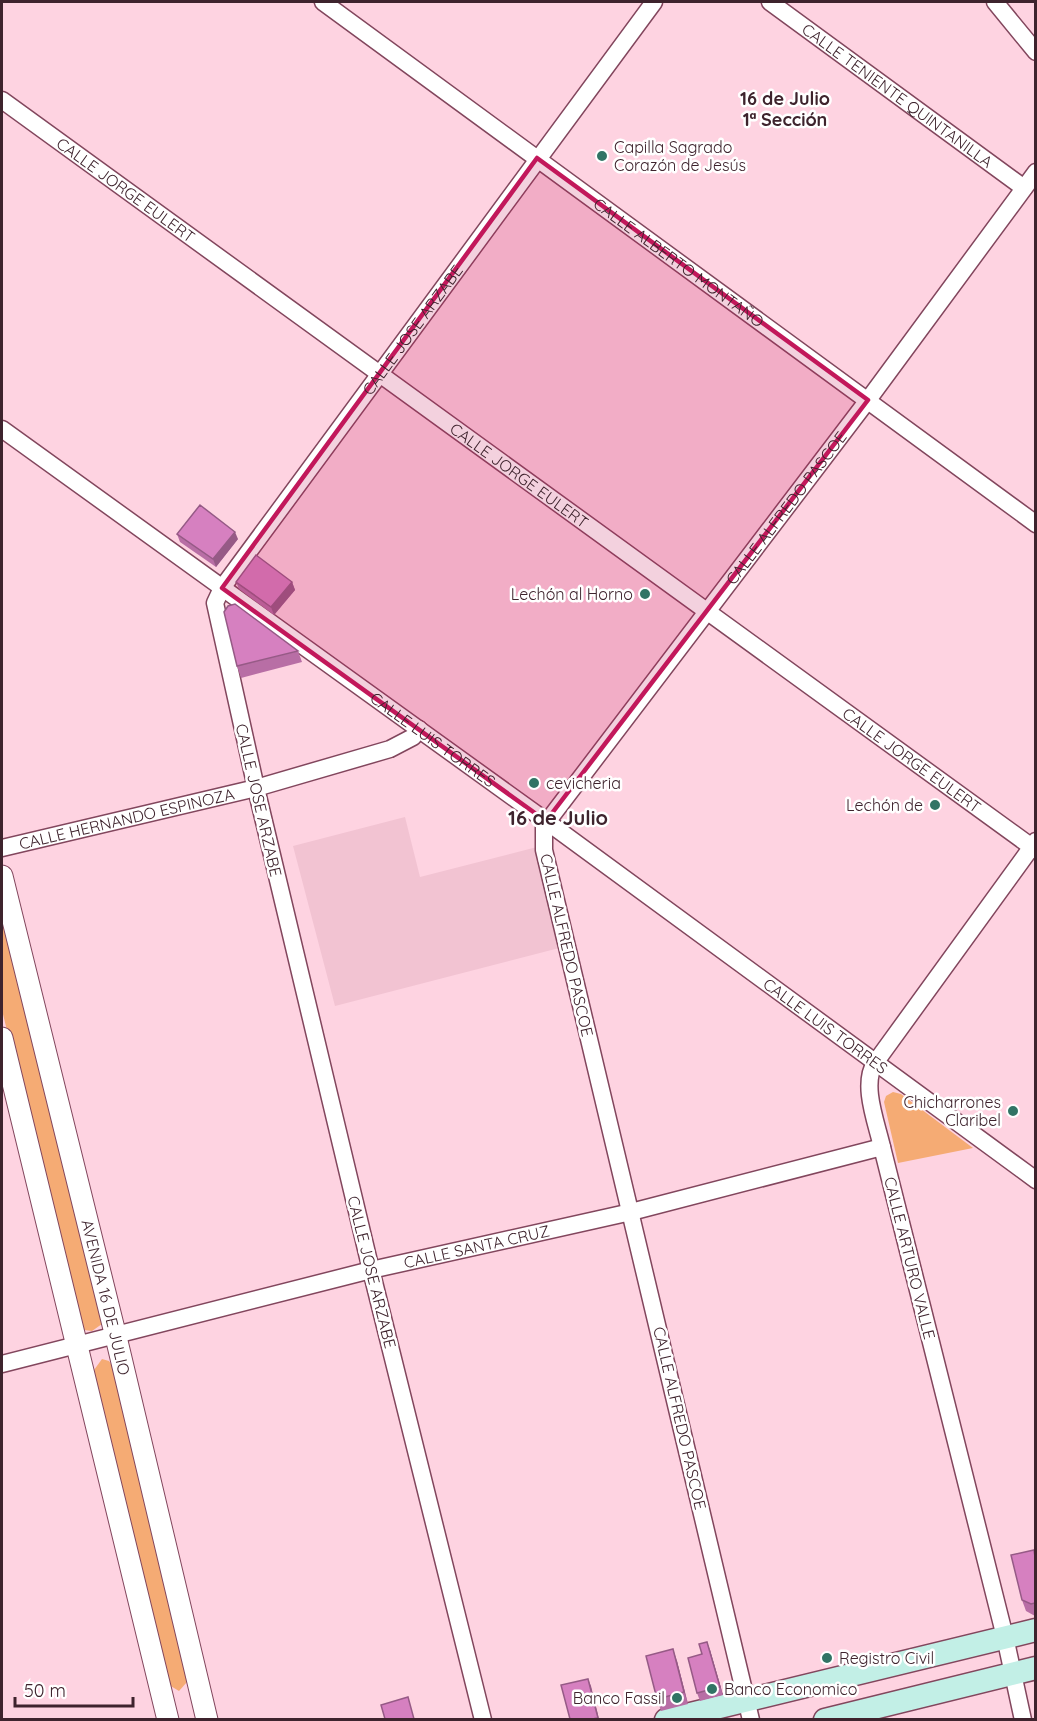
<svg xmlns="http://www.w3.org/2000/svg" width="1037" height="1721" font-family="Quicksand,sans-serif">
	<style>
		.built { fill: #f2c3d2 }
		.green { fill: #f5ab74 }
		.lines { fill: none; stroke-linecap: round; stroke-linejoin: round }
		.minor-casing { stroke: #82465d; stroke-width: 19 }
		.tertiary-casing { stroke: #82465d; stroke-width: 23 }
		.secondary-casing { stroke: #82465d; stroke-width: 25 }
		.minor { stroke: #fff; stroke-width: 16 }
		.tertiary { stroke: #fff; stroke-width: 21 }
		.secondary { stroke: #c2efe6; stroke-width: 22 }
		.wall { fill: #b86ea5 }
		.shaded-wall { fill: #965a86 }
		.building { fill: #d680c0; stroke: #965a86; stroke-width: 1.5 }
		.marked { fill: #c2185b; fill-opacity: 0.2; stroke: #c2185b; stroke-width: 4.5; stroke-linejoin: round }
		.poi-dot { fill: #317465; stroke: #fff; stroke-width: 2 }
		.labels { text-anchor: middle; stroke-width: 5; stroke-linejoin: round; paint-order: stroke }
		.street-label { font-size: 16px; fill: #3e232d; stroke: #fff }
		.poi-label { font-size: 16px; fill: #3e232d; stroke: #fff; text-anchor: start }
		.neighbourhood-label { font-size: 18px; font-weight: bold; fill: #3e232d; stroke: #fff }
		.quarter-label { font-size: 20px; font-weight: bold; fill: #3e232d; stroke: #fff }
	</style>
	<rect width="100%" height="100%" fill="#fed3e1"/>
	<path class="built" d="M405,817L420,877L537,847L563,947L335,1006L293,846Z"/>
	<g class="green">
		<path d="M2,903L102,1324L92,1331L84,1330L78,1324L2,1010Z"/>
		<path d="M893,1092L901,1094L973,1148L898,1163L884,1102L886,1096Z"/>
		<path d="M102,1359L109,1361L113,1367L187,1682L179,1691L169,1685L94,1370Z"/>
	</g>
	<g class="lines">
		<defs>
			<g id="minor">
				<path id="s1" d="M323,2L1036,524"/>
				<path id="s2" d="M770,2L1024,188"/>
				<path d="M995,2L1036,52"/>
				<path id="s3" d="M2,100L1036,850"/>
				<path id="s4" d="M2,429L546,821L1036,1180"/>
				<path id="s5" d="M2,848L256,788L390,749L413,737L419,729"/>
				<path id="s6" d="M2,1364L371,1270L631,1212L882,1147"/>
				<path id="s7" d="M483,1720L371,1270L256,788L215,603L222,588L654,2"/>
				<path id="s8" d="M751,1720L544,850V826L868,400L1036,172"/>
				<path d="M1023,1720L1005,1637L882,1147C877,1124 861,1085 875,1063L1036,841"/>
			</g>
			<g id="tertiary">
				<path id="s9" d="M2,876L116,1337L207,1720"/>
				<path d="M2,1038L168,1720"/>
			</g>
			<g id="secondary">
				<path d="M666,1720L1036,1630"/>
				<path d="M825,1720L1036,1668"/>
			</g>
		</defs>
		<use href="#minor" class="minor-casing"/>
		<use href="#tertiary" class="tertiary-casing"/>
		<use href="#secondary" class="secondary-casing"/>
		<use href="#minor" class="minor"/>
		<use href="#tertiary" class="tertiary"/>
		<use href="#secondary" class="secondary"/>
	</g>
	<g class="wall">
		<path d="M177,534L238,539L216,567L180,542Z"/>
		<path d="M236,582H292L295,590L274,615L239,589Z"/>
		<path d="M298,651L302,662L241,678L237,666Z"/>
		<path d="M1035,1554V1616L1026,1611L1022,1600Z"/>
		<path d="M710,1650L723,1695L700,1701L697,1693L702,1654Z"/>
		<path d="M677,1661L688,1704L661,1711L657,1699Z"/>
	</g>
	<g class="shaded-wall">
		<path d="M235,532L238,539L216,567L213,559Z"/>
		<path d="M292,582L295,590L274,615L271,607Z"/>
		<path d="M707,1642L710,1650L723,1695L720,1687Z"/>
		<path d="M673,1649L677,1661L688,1704L684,1692Z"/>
		<path d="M588,1679L591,1686L599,1719H598Z"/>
	</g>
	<g class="building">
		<path d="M200,505L235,532L213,559L177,534Z"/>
		<path d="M256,555L292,582L271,607L236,582Z"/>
		<path d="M235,604L298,651L237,666L224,612L228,606Z"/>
		<path d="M1034,1550L1035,1557V1603L1031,1604L1022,1600L1011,1555Z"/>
		<path d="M707,1642L720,1687L697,1693L688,1658L702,1654L699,1644Z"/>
		<path d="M673,1649L684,1692L657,1699L646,1656Z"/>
		<path d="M588,1679L598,1718L592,1719H570L561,1685Z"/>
		<path d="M408,1697L414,1719H385L381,1705Z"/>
	</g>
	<path class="marked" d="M537,158L868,400L546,821L222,588Z"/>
	<g class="poi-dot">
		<circle cx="602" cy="156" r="6"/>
		<circle cx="645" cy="594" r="6"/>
		<circle cx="534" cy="783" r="6"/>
		<circle cx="935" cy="805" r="6"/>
		<circle cx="1013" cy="1111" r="6"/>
		<circle cx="827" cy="1658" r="6"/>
		<circle cx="712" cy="1689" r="6"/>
		<circle cx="677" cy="1698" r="6"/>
	</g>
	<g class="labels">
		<g class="street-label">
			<text dy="6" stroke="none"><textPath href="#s2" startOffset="158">CALLE TENIENTE QUINTANILLA</textPath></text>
			<text dy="6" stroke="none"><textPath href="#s3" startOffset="153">CALLE JORGE EULERT</textPath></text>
			<text dy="6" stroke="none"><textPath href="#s1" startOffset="441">CALLE ALBERTO MONTAÑO</textPath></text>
			<text dy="6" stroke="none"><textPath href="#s7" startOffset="1486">CALLE JOSE ARZABE</textPath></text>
			<text dy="6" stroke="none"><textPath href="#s3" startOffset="639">CALLE JORGE EULERT</textPath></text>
			<text dy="6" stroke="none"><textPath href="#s8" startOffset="1318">CALLE ALFREDO PASCOE</textPath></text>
			<text dy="6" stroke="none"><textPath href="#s4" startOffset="531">CALLE LUIS TORRES</textPath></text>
			<text dy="6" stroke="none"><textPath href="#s3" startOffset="1124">CALLE JORGE EULERT</textPath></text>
			<text transform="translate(259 800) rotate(77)" y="6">CALLE JOSE ARZABE</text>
			<text dy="6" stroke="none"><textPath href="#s5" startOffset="128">CALLE HERNANDO ESPINOZA</textPath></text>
			<text transform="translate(567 945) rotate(77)" y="6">CALLE ALFREDO PASCOE</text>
			<text dy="6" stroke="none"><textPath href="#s4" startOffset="1017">CALLE LUIS TORRES</textPath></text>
			<text dy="6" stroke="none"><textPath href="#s6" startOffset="489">CALLE SANTA CRUZ</textPath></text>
			<text transform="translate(910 1258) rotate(76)" y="6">CALLE ARTURO VALLE</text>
			<text transform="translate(372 1272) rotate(76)" y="6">CALLE JOSE ARZABE</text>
			<text dy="6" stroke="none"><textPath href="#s9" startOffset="434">AVENIDA 16 DE JULIO</textPath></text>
			<text transform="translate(680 1418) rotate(77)" y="6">CALLE ALFREDO PASCOE</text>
		</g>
		<g class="poi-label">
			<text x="614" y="153">Capilla Sagrado<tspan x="614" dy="18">Corazón de Jesús</tspan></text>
			<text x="633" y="600" text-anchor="end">Lechón al Horno</text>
			<text x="546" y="789">cevicheria</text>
			<text x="923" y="811" text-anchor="end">Lechón de</text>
			<text x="1001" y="1108" text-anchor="end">Chicharrones<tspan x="1001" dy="18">Claribel</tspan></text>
			<text x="839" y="1664">Registro Civil</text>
			<text x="724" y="1695">Banco Economico</text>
			<text x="665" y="1704" text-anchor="end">Banco Fassil</text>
		</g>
		<g class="neighbourhood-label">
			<text x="785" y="105">16 de Julio<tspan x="785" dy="21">1ª Sección</tspan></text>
		</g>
		<g class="quarter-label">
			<text x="558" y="825">16 de Julio</text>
		</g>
	</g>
	<rect width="1037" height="1721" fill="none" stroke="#3e232d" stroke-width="6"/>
	<path d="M15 1697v9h118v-9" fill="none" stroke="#3e232d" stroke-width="3"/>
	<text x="24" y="1697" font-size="18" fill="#3e232d" stroke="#ffffff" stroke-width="4.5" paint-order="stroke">50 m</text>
</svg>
